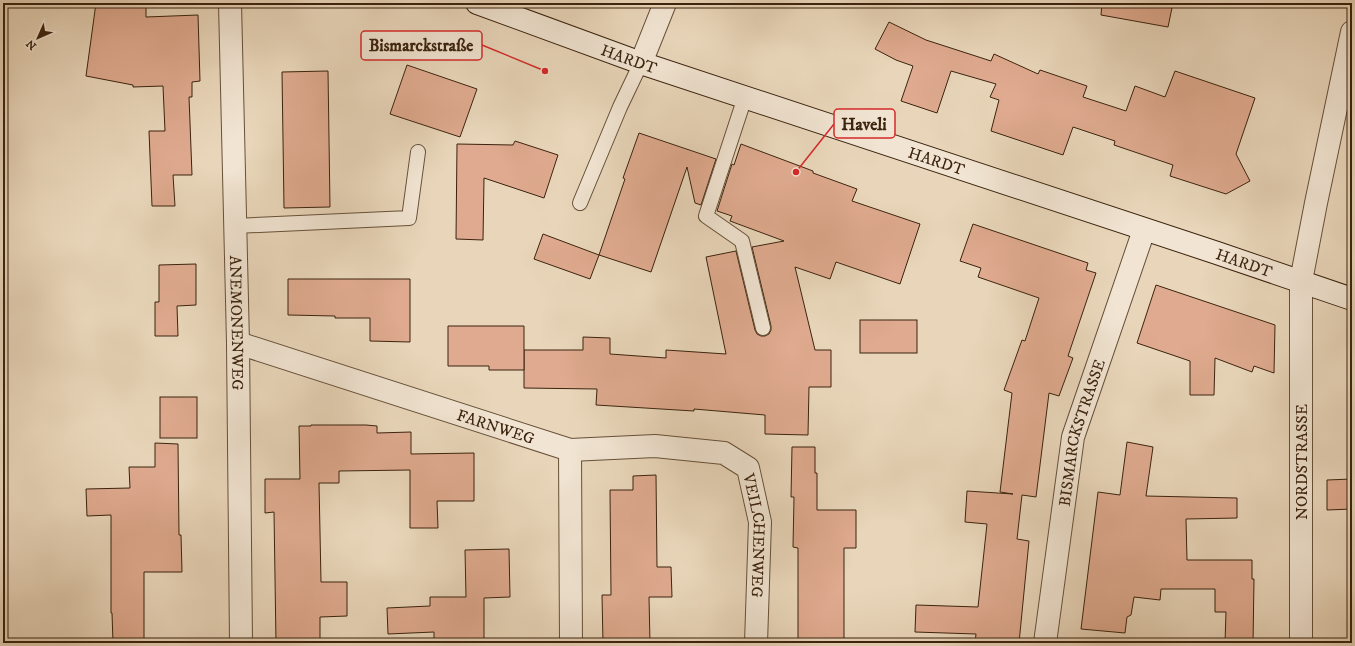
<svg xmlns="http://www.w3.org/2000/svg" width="1355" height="646" font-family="'IM FELL DW Pica',serif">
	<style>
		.building { fill: #dfaa8f; stroke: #3b230e }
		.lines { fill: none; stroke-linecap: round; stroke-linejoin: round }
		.service-casing { stroke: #665039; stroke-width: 16 }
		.minor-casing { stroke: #665039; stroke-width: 24 }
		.secondary-casing { stroke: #3b230e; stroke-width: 24 }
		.service { stroke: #f1e4d2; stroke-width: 14 }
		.minor { stroke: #f1e4d2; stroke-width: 22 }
		.secondary { stroke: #f1e4d2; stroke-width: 22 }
		.labels { text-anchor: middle; stroke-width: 3; stroke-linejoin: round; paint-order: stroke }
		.street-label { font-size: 16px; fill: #3b230e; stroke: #f1e4d2 }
		.leader { fill: none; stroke: #d62828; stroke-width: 1.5 }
		.callout-dot { fill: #d62828; stroke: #f1e4d2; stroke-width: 1.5 }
		.callout { fill: #f1e4d2; stroke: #d62828; stroke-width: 1.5 }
		.callout-label { font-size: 17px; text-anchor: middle; font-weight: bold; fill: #3b230e }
	</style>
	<rect width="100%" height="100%" fill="#e9d6ba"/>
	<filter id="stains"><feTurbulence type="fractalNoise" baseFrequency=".005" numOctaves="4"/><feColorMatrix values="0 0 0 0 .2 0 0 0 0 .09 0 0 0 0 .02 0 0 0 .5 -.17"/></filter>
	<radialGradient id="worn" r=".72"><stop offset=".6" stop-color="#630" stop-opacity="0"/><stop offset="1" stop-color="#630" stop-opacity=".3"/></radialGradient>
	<g class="building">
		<path d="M96,3H116L117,6L146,5V17L198,15L200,81L192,82V97H189L192,175H173L175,206H152L149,131H165L163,86L133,87V85L86,76Z"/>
		<path d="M1102,3H1173L1168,27L1101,15Z"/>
		<path d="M889,22L926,40L991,61L994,54L1038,74L1040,70L1087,86L1083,97L1126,111L1135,86L1165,97L1175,71L1255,98L1236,154L1250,181L1226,194L1170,176L1173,165L1114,145L1115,141L1073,127L1063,155L991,131L999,100L990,97L996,84L951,71L937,113L901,101L913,66L896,60L875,49Z"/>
		<path d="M407,65L477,89L460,137L390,114Z"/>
		<path d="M328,71L330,207L284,208L282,72Z"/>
		<path d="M639,133L716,159L701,205L695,203L687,167L651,272L599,255L625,179L623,178Z"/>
		<path d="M515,141L558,155L544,198L484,178L483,240L456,239L457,144L513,145Z"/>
		<path d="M741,144L813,171V173L857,189L852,201L920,224L900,284L836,262L830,279L795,267L815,350H831V387H809L808,435L765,434V415L694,409V411L596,405L597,389L524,388V350H583V337L610,338V354L666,358V350L726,354L706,257L736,251L755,330L757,334L761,336H765L769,334L771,330V326L752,247L784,241L730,221L732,216L717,211L732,164L734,165Z"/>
		<path d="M973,224L1088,263L1086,270L1096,273L1068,356L1073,358L1059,396L1049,393L1036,497L1022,495L1017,539L1029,541L1019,643H975L976,634L915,632L916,605L978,607L987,524L965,522L967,491L1013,494L1000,492L1012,393L1004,390L1022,340L1025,341L1039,298L978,277L981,268L960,261Z"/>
		<path d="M543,234L599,255L590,279L534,259Z"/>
		<path d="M196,264V305L177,306L178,336H155V302H159V265Z"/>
		<path d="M288,279H410V342L370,341V318H335V316L288,315Z"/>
		<path d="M1156,285L1275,325L1274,373L1254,366L1252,372L1215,358L1214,395H1190V361L1137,343Z"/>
		<rect x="860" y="320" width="57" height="33"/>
		<path d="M448,326H524V370H489V366H448Z"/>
		<rect x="160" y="397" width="37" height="41"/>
		<path d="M311,425H366L377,426V433L411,432V454L474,453V501H437L438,528H410V470L339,471V483H319L321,582H347V616L320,617V643H276L274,512L265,513V479H300L299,426H311Z"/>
		<path d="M1127,442L1153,447L1146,496L1237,498V518L1186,519L1187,560H1252V579H1254L1253,643H1225L1226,612H1215V589H1161L1160,600L1134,597L1131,615L1127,617L1125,633L1081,629L1098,492L1120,495Z"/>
		<path d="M155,443L178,444L179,535H181L182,572H144V643H113L112,613H111V515L87,516L86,489L130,488L129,467H155Z"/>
		<path d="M792,447H815V473H817V510H856V548H844V643H798V548L793,547L794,497H791Z"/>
		<path d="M656,475L657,567H671L672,597H649L650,643H603L602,595H611L610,490H633V476Z"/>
		<path d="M1352,479V509L1327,510V480Z"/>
		<path d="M509,549L510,597L484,598V643H434V632L388,634L387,608L430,606V597H466L465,550Z"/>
	</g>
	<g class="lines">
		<defs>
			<g id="service">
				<path d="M745,97L706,216L742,241L763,328"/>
				<path d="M580,203L620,107L641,63"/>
				<path d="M235,226L409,218L418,152"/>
			</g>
			<g id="minor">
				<path id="s1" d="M230,3L238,343L241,643"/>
				<path d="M641,63L665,3"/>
				<path id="s2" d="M238,343L570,450L571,643"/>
				<path id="s3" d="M570,450L655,446L724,453L748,468L760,522L756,643"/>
				<path id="s4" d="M1045,643L1073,437L1144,230"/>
				<path d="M1301,643V281L1316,203L1352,32"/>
			</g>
			<g id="secondary">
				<path id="s5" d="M477,3L641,63L1217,253L1352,299"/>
			</g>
		</defs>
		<use href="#service" class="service-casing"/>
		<use href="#minor" class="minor-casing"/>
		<use href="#secondary" class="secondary-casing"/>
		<use href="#service" class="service"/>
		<use href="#minor" class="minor"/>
		<use href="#secondary" class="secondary"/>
	</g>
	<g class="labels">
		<g class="street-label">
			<text dy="6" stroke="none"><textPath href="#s5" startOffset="162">HARDT</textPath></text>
			<text dy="6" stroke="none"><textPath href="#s5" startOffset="486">HARDT</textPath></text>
			<text dy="6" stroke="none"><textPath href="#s5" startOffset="810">HARDT</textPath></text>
			<text dy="6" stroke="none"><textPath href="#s1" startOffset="320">ANEMONENWEG</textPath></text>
			<text dy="6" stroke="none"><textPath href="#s2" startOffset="271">FARNWEG</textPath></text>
			<text dy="6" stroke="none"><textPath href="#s4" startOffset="214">BISMARCKSTRASSE</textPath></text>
			<text transform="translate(1301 462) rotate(-90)" y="6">NORDSTRASSE</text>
			<text dy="6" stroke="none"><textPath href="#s3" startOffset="251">VEILCHENWEG</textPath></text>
		</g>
	</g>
	<path class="leader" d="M545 71L482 45M796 172L834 124"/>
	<g class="callout-dot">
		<circle cx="545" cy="71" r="4"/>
		<circle cx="796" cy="172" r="4"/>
	</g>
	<g class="callout">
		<rect x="361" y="31" width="121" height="29" rx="4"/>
		<rect x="834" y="109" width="61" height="29" rx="4"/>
	</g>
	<g class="callout-label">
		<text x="421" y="51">Bismarckstraße</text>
		<text x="864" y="130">Haveli</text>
	</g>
	<rect width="1355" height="646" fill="none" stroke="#e9d6ba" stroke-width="16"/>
	<rect x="4" y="4" width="1347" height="638" fill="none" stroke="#3b230e" stroke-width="2"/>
	<rect x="8" y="8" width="1339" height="630" fill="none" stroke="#3b230e"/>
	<g transform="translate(38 38) rotate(225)" stroke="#f1e4d2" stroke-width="3" paint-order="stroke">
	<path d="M0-3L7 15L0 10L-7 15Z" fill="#3b230e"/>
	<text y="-6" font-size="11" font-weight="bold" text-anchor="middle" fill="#3b230e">N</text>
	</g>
	<rect width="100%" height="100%" filter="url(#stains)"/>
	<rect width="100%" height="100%" fill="url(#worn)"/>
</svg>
